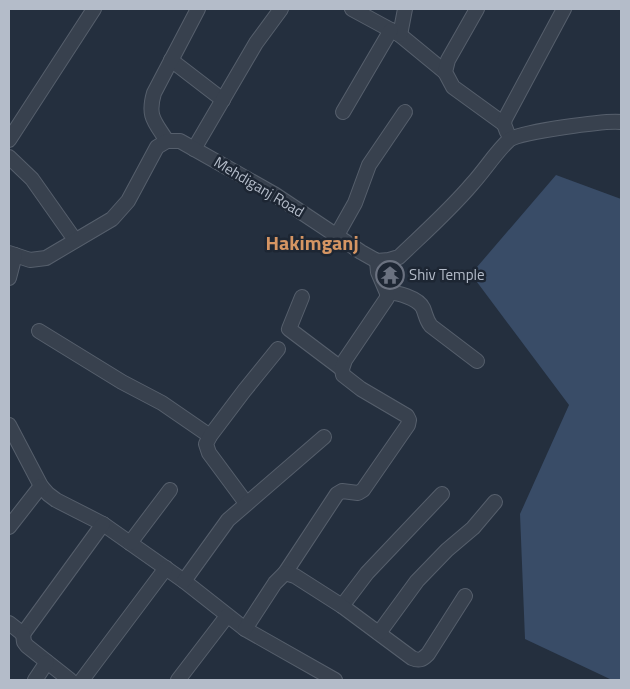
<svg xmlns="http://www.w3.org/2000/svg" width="630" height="689" font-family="'Titillium Web',sans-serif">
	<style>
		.water { fill: #394c67 }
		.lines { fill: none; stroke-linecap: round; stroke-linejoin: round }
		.street-casing { stroke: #565f6c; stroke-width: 16 }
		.street { stroke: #38414e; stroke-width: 14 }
		.labels { text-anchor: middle; stroke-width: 5; stroke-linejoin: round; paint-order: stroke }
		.street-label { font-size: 15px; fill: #b4bcc9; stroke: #1d2633 }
		.poi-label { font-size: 15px; fill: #b4bcc9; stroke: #1d2633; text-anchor: start }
		.district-label { font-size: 20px; font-weight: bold; fill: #d59563; stroke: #1d2633 }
	</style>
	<rect width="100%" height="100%" fill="#242f3e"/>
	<path class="water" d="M556,175L621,199V680H612L525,639L520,514L569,405L471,274Z"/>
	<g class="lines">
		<defs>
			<g id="street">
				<path d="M352,9L400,35L445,72"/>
				<path d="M477,9L448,60L445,72L453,87L504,124"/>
				<path d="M400,35L405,9"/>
				<path d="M171,60L223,100"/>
				<path d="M343,112L391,30"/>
				<path d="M507,132L504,124L505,119L564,9"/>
				<path d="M9,140L94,9"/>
				<path d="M167,141C155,122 147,117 154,93L198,9"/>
				<path d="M194,149L256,43L281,9"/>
				<path d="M9,157L32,179L75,240"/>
				<path d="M337,235L355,203L369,165L405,112"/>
				<path d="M9,253L30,260L46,258L112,219L128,201L157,147L167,141H180L274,194L361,252L377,261L389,260L399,257C424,233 450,210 472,184C484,171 496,152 509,140C519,132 607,120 621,122"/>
				<path d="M9,278L15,255"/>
				<path d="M387,293C397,292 418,298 423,308C426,315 426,320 431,326L477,361"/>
				<path d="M302,297L289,329L342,369"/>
				<path d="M39,331L122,382L162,403L210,436"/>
				<path d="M9,425L41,486L48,494L56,500L103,524L184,581L245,629L335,680"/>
				<path d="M246,503L209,453L206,444L210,436L244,391L278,349"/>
				<path d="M9,527L41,486"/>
				<path d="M130,543L170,490"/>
				<path d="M285,573L337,494L342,491L358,493L363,490L408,425L409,420L407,416L361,389L343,375L342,369L345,360L387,298V293L378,272L377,261"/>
				<path d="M184,581L228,520L324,437"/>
				<path d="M342,606L367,573L442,494"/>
				<path d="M9,623L23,634L103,524"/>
				<path d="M245,629L275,583L285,573L295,576L342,606L412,658C419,661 422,660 428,654L465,596"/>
				<path d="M379,633L417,581L447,550L473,528L495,502"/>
				<path d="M23,634L24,642L27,646L70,680"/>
				<path d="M35,680L47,662"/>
				<path d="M82,680L166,568"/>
				<path d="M178,680L227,616"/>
			</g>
		</defs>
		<use href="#street" class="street-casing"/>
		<use href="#street" class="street"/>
	</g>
	<defs>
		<symbol id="temple-ring" viewBox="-11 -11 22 22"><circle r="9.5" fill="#1d2633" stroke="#6b7280" stroke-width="1.5"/><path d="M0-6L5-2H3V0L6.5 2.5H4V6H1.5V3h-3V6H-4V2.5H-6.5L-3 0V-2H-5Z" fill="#6b7280"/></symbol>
	</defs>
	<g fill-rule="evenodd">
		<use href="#temple-ring" x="374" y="259" width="32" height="32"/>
	</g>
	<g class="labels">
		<g class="street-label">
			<text transform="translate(259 187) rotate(31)" y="5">Mehdiganj Road</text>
		</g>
		<g class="poi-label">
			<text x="409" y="280">Shiv Temple</text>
		</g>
		<g class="district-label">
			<text x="312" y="250">Hakimganj</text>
		</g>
	</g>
	<rect width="630" height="689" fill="none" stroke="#b4bcc9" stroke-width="20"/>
</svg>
